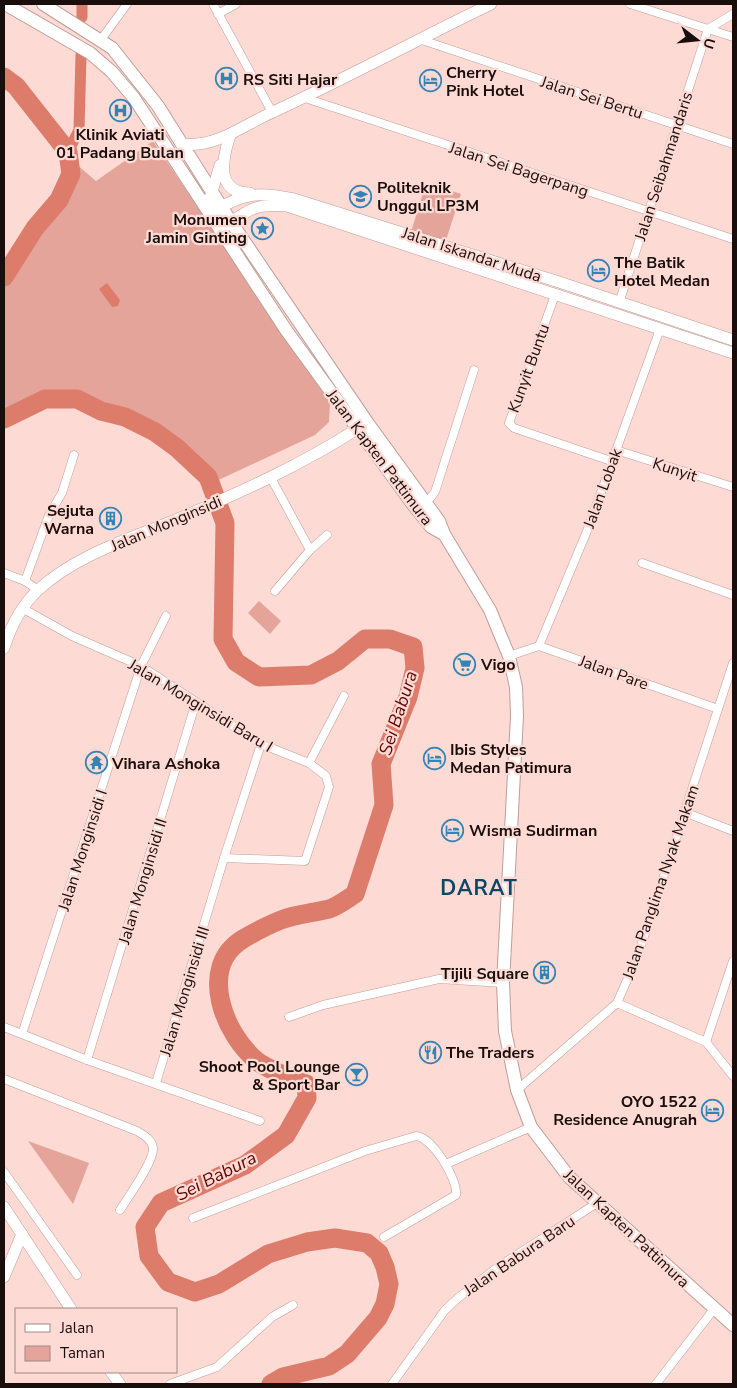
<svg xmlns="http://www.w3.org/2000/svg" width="737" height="1388" font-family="'Nunito Sans',sans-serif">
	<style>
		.green { fill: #e5a499 }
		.water { fill: #de7c6c }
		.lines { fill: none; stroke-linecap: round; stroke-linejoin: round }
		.canal { stroke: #de7c6c; stroke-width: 11 }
		.river { stroke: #de7c6c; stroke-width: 19 }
		.street-casing { stroke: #c09e98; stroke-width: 9 }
		.secondary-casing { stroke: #c09e98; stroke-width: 12 }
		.primary-casing { stroke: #c09e98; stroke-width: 14 }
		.street { stroke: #fff; stroke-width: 8 }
		.secondary { stroke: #fff; stroke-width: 11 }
		.primary { stroke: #fff; stroke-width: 12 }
		.labels { text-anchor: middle; stroke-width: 4.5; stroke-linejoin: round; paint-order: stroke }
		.poi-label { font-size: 16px; font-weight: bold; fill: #1a0e0c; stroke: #fddad3; text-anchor: start }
		.street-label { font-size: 16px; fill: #1a0e0c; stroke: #fddad3 }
		.water-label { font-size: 18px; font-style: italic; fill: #610501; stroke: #fddad3 }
		.district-label { font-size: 21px; font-weight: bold; letter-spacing: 1px; fill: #0d4768; stroke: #fddad3 }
	</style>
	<rect width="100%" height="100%" fill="#fddad3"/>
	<g class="green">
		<path d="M153,141L330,403L329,422L315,435L210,484L208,477L177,448L125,417L101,411L77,399H45L4,418V277L71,174L75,163L96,181Z"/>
		<path d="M426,183L461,194L445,243L411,232Z"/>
		<path d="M259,601L281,621L270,634L248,613Z"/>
		<path d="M28,1141L89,1163L73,1204Z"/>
	</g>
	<path class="water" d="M107,283L120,300L118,306L112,307L99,289Z"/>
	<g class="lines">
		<g class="canal">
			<path d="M82,4V17"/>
			<path d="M68,152L79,130L81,55"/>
		</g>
		<g class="river">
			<path d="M4,77L16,86L68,152L71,174L59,200L35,228L4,277"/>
			<path d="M4,419L45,399H77L101,411L125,417L155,432L177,448L208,477L225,523L223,639L236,662L259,677L311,675L338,661L365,639H390L413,647L415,668L408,697L381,764L384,805L355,894C347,899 338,906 329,909C313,913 296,914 281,920C268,925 255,932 243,939C197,967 224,1035 258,1062C273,1072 290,1078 306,1084L307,1098L286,1135L245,1165L161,1203L145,1227L149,1256L168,1282L195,1292L219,1284L268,1254L307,1242L335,1238L367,1243L379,1253L385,1267L389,1284L385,1304L378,1318L347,1354L329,1366L283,1377L271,1384"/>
		</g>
		<defs>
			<g id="street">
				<path d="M213,4L272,112"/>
				<path d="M630,4L733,37"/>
				<path d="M218,14L236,4"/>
				<path d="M422,40L733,144"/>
				<path d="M100,41L127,4"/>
				<path d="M305,98L733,239"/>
				<path d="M555,295L509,423L514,428L611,461"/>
				<path d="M619,303L708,29L733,14"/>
				<path d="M616,450L733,487"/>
				<path d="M271,478L310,550"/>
				<path d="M426,503L435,492L474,370"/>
				<path d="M642,563L733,595"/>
				<path d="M4,573L25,581L38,590"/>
				<path d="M25,581L49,515L62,493L74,455"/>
				<path d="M275,591L310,550L327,535"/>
				<path d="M22,608L72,636L141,666L261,744L309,763L326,776L329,787L305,861L224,858"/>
				<path d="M539,646L587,531L660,329"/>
				<path d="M509,656L539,646L718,709"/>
				<path d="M309,763L344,696"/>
				<path d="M684,812L733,831"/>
				<path d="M617,1003L706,1042L733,1076"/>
				<path d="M289,1017L323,1005L439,979L503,983"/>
				<path d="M4,1027L87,1060L260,1121"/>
				<path d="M22,1034L141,666L166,616"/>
				<path d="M706,1042L733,961"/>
				<path d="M87,1060L196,702"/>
				<path d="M4,1079L137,1131C143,1135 152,1139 153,1148C154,1162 128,1197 120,1210"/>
				<path d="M156,1083L224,858L261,744"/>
				<path d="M517,1090L617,1003L638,955L733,663"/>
				<path d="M446,1164L531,1127"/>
				<path d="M4,1172L77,1275"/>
				<path d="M193,1218L365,1151L416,1136C432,1137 458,1179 456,1195L384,1237"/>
				<path d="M170,1384L217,1367L272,1317L293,1305"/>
				<path d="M392,1384L445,1310L458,1298L498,1267L597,1203"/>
				<path d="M656,1384L714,1309"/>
			</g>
			<g id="secondary">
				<path d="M230,135C223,157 214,193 250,193"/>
				<path d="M182,144C217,148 243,125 273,112C347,78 418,39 491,4"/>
				<path d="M207,208L220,165"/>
				<path d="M214,211C245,192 260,192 294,199L559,282L733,340"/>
				<path d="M220,229C249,211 251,203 287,206L733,353"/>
				<path d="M4,648C11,626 21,606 38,590C77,554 133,538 180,518C241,492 301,465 357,429"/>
				<path d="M4,1207L71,1309"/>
				<path d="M4,1277L22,1234"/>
				<path d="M111,1372L120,1384"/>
			</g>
			<g id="primary">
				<path d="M5,4L90,53L112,72L134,98L286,330L411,502L431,527L444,534L490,610L509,656L516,687L517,716L503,983L505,1031L517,1090L531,1127L569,1177L733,1325"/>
				<path d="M43,4L112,48L158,106L231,222L367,422L439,521L444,534"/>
			</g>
		</defs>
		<use href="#street" class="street-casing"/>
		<use href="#secondary" class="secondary-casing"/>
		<use href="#primary" class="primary-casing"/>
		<use href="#street" class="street"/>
		<use href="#secondary" class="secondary"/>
		<use href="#primary" class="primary"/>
	</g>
	<defs>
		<symbol id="hospital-ring" viewBox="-11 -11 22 22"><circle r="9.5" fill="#fddad3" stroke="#3483b5" stroke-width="1.5"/><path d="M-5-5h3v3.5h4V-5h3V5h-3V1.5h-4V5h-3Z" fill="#3483b5"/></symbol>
		<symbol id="hotel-ring" viewBox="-11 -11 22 22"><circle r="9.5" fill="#fddad3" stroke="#3483b5" stroke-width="1.5"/><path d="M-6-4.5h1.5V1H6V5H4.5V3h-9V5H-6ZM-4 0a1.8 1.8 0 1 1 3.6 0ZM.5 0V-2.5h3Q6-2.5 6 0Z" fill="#3483b5"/></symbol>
		<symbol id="university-ring" viewBox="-11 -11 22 22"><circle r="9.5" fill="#fddad3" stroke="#3483b5" stroke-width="1.5"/><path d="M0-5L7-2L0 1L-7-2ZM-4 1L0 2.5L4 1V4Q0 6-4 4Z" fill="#3483b5"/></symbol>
		<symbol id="sight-ring" viewBox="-11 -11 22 22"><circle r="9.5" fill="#fddad3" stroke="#3483b5" stroke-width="1.5"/><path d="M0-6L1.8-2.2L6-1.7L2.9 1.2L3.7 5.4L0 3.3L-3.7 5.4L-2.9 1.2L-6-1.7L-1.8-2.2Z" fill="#3483b5"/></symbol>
		<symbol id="building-ring" viewBox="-11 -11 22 22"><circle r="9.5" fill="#fddad3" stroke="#3483b5" stroke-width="1.5"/><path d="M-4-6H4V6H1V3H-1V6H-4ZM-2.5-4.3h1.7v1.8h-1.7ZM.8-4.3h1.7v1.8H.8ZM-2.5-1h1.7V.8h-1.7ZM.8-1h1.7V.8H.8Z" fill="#3483b5"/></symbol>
		<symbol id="supermarket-ring" viewBox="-11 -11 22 22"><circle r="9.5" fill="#fddad3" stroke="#3483b5" stroke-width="1.5"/><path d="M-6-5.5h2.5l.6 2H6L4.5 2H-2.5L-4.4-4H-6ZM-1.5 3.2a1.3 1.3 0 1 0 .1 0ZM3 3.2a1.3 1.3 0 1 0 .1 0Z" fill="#3483b5"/></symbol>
		<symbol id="temple-ring" viewBox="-11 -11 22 22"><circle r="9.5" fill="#fddad3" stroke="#3483b5" stroke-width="1.5"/><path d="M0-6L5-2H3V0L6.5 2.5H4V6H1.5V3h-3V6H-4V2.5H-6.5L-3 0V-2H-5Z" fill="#3483b5"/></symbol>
		<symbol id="restaurant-ring" viewBox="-11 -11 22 22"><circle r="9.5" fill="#fddad3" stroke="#3483b5" stroke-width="1.5"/><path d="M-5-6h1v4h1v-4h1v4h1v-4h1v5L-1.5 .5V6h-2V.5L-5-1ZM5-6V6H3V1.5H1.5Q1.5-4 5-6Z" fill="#3483b5"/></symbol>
		<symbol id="bar-ring" viewBox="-11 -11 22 22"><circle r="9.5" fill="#fddad3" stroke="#3483b5" stroke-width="1.5"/><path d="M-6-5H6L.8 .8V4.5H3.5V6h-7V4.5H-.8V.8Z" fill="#3483b5"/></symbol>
	</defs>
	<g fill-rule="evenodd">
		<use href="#hospital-ring" x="214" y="66" width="25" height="25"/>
		<use href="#hotel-ring" x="418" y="68" width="25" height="25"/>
		<use href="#hospital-ring" x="108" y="98" width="25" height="25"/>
		<use href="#university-ring" x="348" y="184" width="25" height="25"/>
		<use href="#sight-ring" x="250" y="216" width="25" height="25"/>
		<use href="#hotel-ring" x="586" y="258" width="25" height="25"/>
		<use href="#building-ring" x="98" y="506" width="25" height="25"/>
		<use href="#supermarket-ring" x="452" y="652" width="25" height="25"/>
		<use href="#hotel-ring" x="422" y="746" width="25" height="25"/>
		<use href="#temple-ring" x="84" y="750" width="25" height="25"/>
		<use href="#hotel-ring" x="440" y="818" width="25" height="25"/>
		<use href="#building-ring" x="532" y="960" width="25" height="25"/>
		<use href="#restaurant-ring" x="418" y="1040" width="25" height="25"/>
		<use href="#bar-ring" x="344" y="1062" width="25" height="25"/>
		<use href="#hotel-ring" x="700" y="1098" width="25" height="25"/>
	</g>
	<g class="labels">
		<g class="poi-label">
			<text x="446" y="78">Cherry<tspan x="446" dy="18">Pink Hotel</tspan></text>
			<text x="243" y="85">RS Siti Hajar</text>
			<text x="120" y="140" text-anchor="middle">Klinik Aviati<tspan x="120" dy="18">01 Padang Bulan</tspan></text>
			<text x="377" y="193">Politeknik<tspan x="377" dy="18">Unggul LP3M</tspan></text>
			<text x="247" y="225" text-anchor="end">Monumen<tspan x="247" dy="18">Jamin Ginting</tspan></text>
			<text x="614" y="268">The Batik<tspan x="614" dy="18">Hotel Medan</tspan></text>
			<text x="94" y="516" text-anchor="end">Sejuta<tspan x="94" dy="18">Warna</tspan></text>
			<text x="481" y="670">Vigo</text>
			<text x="450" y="755">Ibis Styles<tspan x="450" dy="18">Medan Patimura</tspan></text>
			<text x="112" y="769">Vihara Ashoka</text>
			<text x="469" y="836">Wisma Sudirman</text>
			<text x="529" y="979" text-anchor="end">Tijili Square</text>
			<text x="446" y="1058">The Traders</text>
			<text x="340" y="1072" text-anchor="end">Shoot Pool Lounge<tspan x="340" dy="18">&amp; Sport Bar</tspan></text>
			<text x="697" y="1107" text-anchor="end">OYO 1522<tspan x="697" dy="18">Residence Anugrah</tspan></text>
		</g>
		<g class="street-label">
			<text transform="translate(592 97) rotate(18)" y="6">Jalan Sei Bertu</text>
			<text transform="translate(663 166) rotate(-72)" y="6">Jalan Seibahmandaris</text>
			<text transform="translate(519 169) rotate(18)" y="6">Jalan Sei Bagerpang</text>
			<text transform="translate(472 254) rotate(18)" y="6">Jalan Iskandar Muda</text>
			<text transform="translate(528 368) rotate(-70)" y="6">Kunyit Buntu</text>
			<text transform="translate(380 457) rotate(53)" y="6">Jalan Kapten Pattimura</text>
			<text transform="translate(675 469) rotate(18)" y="6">Kunyit</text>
			<text transform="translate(602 488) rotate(-70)" y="6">Jalan Lobak</text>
			<text transform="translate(166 523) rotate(-23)" y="6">Jalan Monginsidi</text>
			<text transform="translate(614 672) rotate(20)" y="6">Jalan Pare</text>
			<text transform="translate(201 705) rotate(31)" y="6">Jalan Monginsidi Baru I</text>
			<text transform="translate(82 850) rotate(-72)" y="6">Jalan Monginsidi I</text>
			<text transform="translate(142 881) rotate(-73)" y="6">Jalan Monginsidi II</text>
			<text transform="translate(660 882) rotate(-71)" y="6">Jalan Panglima Nyak Makam</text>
			<text transform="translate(184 991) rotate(-73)" y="6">Jalan Monginsidi III</text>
			<text transform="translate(627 1228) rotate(43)" y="6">Jalan Kapten Pattimura</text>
			<text transform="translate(519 1255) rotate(-34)" y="6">Jalan Babura Baru</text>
		</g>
		<g class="water-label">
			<text transform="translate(398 713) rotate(-72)" y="6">Sei Babura</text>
			<text transform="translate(216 1176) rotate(-27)" y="6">Sei Babura</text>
		</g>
		<g class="district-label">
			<text x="479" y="895">DARAT</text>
		</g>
	</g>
	<rect width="737" height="1388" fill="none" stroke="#1a0e0c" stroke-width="10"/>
	<rect x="15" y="1308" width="162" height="65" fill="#fddad3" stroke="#a28883"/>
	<rect x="25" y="1324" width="25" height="8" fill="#ffffff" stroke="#a28883"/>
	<text x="60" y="1333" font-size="15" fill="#1a0e0c">Jalan</text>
	<rect x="25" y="1346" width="25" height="15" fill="#e5a499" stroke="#a28883"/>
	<text x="60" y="1358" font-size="15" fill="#1a0e0c">Taman</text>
	<g transform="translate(697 40) rotate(106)" stroke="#fddad3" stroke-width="4" paint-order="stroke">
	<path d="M0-4L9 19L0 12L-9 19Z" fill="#1a0e0c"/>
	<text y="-8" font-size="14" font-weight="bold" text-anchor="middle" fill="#1a0e0c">U</text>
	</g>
</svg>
